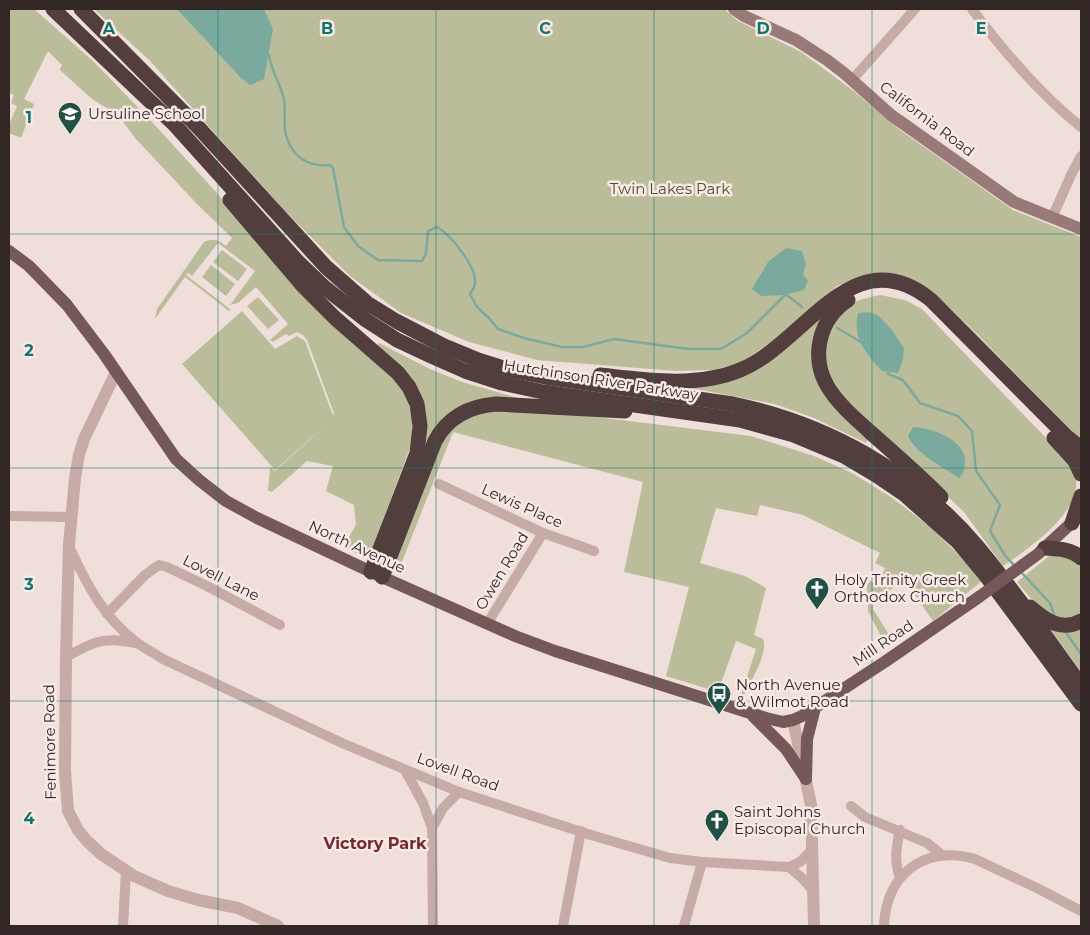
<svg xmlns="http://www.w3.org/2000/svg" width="1090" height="935" font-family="Montserrat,sans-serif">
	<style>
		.green { fill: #bbbd9a }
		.water { fill: #7aaa9e }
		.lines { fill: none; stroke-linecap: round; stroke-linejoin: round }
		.stream { stroke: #7aaa9e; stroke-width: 2.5 }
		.minor { stroke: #c6aba6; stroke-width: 10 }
		.tertiary { stroke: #c6aba6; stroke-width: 12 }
		.secondary { stroke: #997a78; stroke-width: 12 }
		.primary { stroke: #745958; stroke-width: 12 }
		.motorway { stroke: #533e3e; stroke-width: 15 }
		.primary-bridge { stroke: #745958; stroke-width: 12 }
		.grid { fill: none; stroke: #0f766e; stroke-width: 1; stroke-opacity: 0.55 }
		.labels { text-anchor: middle; stroke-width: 5; stroke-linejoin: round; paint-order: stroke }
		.poi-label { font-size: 15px; fill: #332726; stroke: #f7e9e5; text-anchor: start }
		.street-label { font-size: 15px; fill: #332726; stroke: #f7e9e5 }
		.park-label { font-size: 15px; fill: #4d4f2c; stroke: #f7e9e5 }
		.neighbourhood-label { font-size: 16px; font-weight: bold; fill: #7c252a; stroke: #f7e9e5 }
		.grid-label { font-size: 16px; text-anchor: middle; font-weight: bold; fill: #0f766e; stroke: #f7e9e5; stroke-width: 5; stroke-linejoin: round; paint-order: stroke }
	</style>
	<rect width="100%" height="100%" fill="#efded9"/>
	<g class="green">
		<path d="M9,9H34L93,61L153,123L216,192L269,256L394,379L407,397L412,417V443L371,551L367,555H361L343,547L356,525L354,505L326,491L333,466L307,461L273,491L271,492L268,490L270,467L275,471L335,417L275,470L182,364L242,311L275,349L297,336L305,341L332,413L335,416L307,340L303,335L297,332L289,336L286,334L273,342L270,340L288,324L256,287L238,303L230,305L255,271L218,243L192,276L188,273L186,275L230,309L229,311L185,277L155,319L157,309L204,242C214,238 217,239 226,246L232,238L197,204L136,139L118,115L92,99L60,70L62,65L48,51L24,99L34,104L21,138L9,133V125L17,106L11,103L14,95L9,93Z"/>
		<path d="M94,9H724L738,21L801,52L851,89L900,130L1013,210L1081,237V441L978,335L933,292L908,278L870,273L837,286L770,343L740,363L713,370L676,371L537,360L469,342L401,313L350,276L284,210L149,60Z"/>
		<path d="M222,250L247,269L238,281L213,262Z"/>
		<path d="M211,265L235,284L226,296L202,277Z"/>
		<path d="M880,295L905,300L922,309L1070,463C1072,466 1075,470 1075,474C1086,510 1028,549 1003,566L964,512L846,399C837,387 829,376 826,362C821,340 836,310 857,301C864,298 872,297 880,295Z"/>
		<path d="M258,297L279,320L268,329L247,306Z"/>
		<path d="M824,312L813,350L869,439L866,443L814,418L775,404L691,388L714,384Z"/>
		<path d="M379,343L430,369L462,382L518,398L476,402L419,467L425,426L377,346Z"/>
		<path d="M501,409L580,415L751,436L814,456L852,473L891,497L934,530L983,580L933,621L904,579L873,604V609L893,641L886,646L868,611L867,585L870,581L878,584L885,568L875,563L880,553L803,515L760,505L757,516L716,508L700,563L745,576L766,588L754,635L763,639C769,652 750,683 744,695H741L756,649L736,641L718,692L666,676L689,587L624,572L643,482L453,432L398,572L395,569L394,563L437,451L447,432L475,412Z"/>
		<path d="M1059,552L1077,560L1081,567V615L1063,622L1040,609L1017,582L1049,556Z"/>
		<path d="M1047,625L1081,627V671Z"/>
	</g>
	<g class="water">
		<path d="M177,9H264L273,29L264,79L250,85L241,78Z"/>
		<path d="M786,248L802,251L806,264L803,274L808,281L804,290L784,295L761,296L752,289L768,262Z"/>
		<path d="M869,312L878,315L891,329L904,348L903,360L898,373L882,371C866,354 852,338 858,313Z"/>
		<path d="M913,427C932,428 968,440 965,464C964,471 964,473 959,478C944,468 915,453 908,436Z"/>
	</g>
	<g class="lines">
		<g class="stream">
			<path d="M269,55C271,71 281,84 284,100C286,111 283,124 286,135C292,157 308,167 330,165L333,168L344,227L358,246L378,260L422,261L426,253L428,231L437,227C450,234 477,267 475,283C475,287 472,291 470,294L477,307L489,318L498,329L524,338L562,347H583L614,339L689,349H721L747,333L786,294L802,307"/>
			<path d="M837,328L861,342"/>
			<path d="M888,369V374L903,380L920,403L958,416L972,431L976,471L1000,505L990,531L1006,557L1014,565"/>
			<path d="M1020,571L1050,603L1055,617"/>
			<path d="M1065,631L1081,654"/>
		</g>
		<g class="minor">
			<path d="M972,9C1004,52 1039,93 1081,127"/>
			<path d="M852,80L915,9"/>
			<path d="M1052,218L1071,175L1081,156"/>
			<path d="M439,484L543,533L594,551"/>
			<path d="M9,516L71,517"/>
			<path d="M69,546C86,583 103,617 136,642C144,648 154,653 163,659L342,743L459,792L591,835L670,858L702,862L789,867L800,862L812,850"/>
			<path d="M107,614L145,575L159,565L167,567L207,586L280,625"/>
			<path d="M487,624L543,533"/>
			<path d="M66,657C93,642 104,636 135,643"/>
			<path d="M405,770L423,803L432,828L433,926"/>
			<path d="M851,806L865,817L927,843L942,855"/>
			<path d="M432,828L443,808L459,792"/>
			<path d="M789,867L802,878L813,890"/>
			<path d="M900,878C894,861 896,848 900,830"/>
			<path d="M123,926L126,871"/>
			<path d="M563,926L581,831"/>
			<path d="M684,926L702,862"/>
			<path d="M884,926C886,874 924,845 975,859L1039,889L1081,911"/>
		</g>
		<g class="tertiary">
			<path d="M116,372L84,439L79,455L75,478L69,545L66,657L65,771L68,811L78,830L87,841L101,854L134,876L168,891L198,900L238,908L278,926"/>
			<path d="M793,720L811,805L814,926"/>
		</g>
		<path class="secondary" d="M734,9L744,16L796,40L827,60L844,73L891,115L1014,202L1081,229"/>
		<g class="primary">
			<path d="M9,251L29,266L67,305L104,354L176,459L199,480L226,501L257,518L382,577L515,636L555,651L766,718L783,722L793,720L802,716L886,661L979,597"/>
			<path d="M1040,552L1078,517"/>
			<path d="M753,716L786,749L806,779"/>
			<path d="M806,779L807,739L815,708"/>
		</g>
		<g class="motorway">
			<path d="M53,9L174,124L298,262L324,287L366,320L397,340L431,356L465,371L502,383L543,392L740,420L794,435L844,456L876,475L904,494L958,542L987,577L1081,704"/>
			<path d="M81,9L198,127L326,267L367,303L396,321L444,346L478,360L510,370L545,377L733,404C828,424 914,472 977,546C1014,590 1047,639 1081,685"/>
			<path d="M230,200L303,286L335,318L398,373L409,387L417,404L420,426L417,453L371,572"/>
			<path d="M848,300C819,319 810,357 828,387C839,405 855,418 870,432C894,453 918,474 941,497"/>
			<path d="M600,375C645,380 697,388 740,370C805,344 852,236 931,300L1066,436L1081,448"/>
			<path d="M1054,438L1075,461L1081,474"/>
			<path d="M1072,523L1081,496"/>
			<path d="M1045,548C1058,549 1071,549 1081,558"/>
			<path d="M382,577L435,441C448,417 469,406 496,404L625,411"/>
			<path d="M1030,607C1045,620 1061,632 1081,621"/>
		</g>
		<path class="primary-bridge" d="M979,597L1038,554"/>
	</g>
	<path class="grid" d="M218,9V926M436,9V926M654,9V926M872,9V926M9,234H1081M9,468H1081M9,701H1081"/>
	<defs>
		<symbol id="school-pin" viewBox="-11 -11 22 30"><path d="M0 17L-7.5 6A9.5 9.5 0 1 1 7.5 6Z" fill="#1f5146" stroke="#f7e9e5"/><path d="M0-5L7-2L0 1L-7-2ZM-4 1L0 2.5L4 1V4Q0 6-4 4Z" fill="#fff"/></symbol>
		<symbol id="church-pin" viewBox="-11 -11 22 30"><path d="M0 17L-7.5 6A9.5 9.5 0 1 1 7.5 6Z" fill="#1f5146" stroke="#f7e9e5"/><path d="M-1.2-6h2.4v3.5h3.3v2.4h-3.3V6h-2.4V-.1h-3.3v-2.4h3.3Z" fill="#fff"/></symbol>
		<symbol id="bus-pin" viewBox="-11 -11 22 30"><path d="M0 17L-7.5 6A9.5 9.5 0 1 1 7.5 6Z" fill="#1f5146" stroke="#f7e9e5"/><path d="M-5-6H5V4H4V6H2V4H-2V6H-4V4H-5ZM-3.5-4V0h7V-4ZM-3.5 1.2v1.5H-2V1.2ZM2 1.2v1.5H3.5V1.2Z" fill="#fff"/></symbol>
	</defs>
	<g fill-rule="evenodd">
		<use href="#school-pin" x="56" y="100" width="28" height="38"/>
		<use href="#church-pin" x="803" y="575" width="28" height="38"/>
		<use href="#bus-pin" x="705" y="680" width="28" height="38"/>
		<use href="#church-pin" x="703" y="807" width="28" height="38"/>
	</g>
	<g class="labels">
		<g class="poi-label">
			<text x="88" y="119">Ursuline School</text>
			<text x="834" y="585">Holy Trinity Greek<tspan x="834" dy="17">Orthodox Church</tspan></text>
			<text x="736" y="690">North Avenue<tspan x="736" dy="17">&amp; Wilmot Road</tspan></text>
			<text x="734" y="817">Saint Johns<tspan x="734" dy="17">Episcopal Church</tspan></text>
		</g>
		<g class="street-label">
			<text transform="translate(927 119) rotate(37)" y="5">California Road</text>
			<text transform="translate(601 380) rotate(9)" y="5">Hutchinson River Parkway</text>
			<text transform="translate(522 506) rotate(24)" y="5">Lewis Place</text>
			<text transform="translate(357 547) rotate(25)" y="5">North Avenue</text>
			<text transform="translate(502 571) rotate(-59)" y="5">Owen Road</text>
			<text transform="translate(221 578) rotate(27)" y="5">Lovell Lane</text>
			<text transform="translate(883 643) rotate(-34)" y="5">Mill Road</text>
			<text transform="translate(50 742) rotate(-91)" y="5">Fenimore Road</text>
			<text transform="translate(458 772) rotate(20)" y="5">Lovell Road</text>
		</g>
		<g class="park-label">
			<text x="670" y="194">Twin Lakes Park</text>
		</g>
		<g class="neighbourhood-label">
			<text x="375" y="849">Victory Park</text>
		</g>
	</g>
	<g class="grid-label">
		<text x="109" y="34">A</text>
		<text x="327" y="34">B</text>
		<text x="545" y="34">C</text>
		<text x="763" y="34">D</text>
		<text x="981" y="34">E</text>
		<text x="29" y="123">1</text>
		<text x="29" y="356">2</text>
		<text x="29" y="590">3</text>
		<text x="29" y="824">4</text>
	</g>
	<rect width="1090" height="935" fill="none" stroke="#332726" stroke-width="20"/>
</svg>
